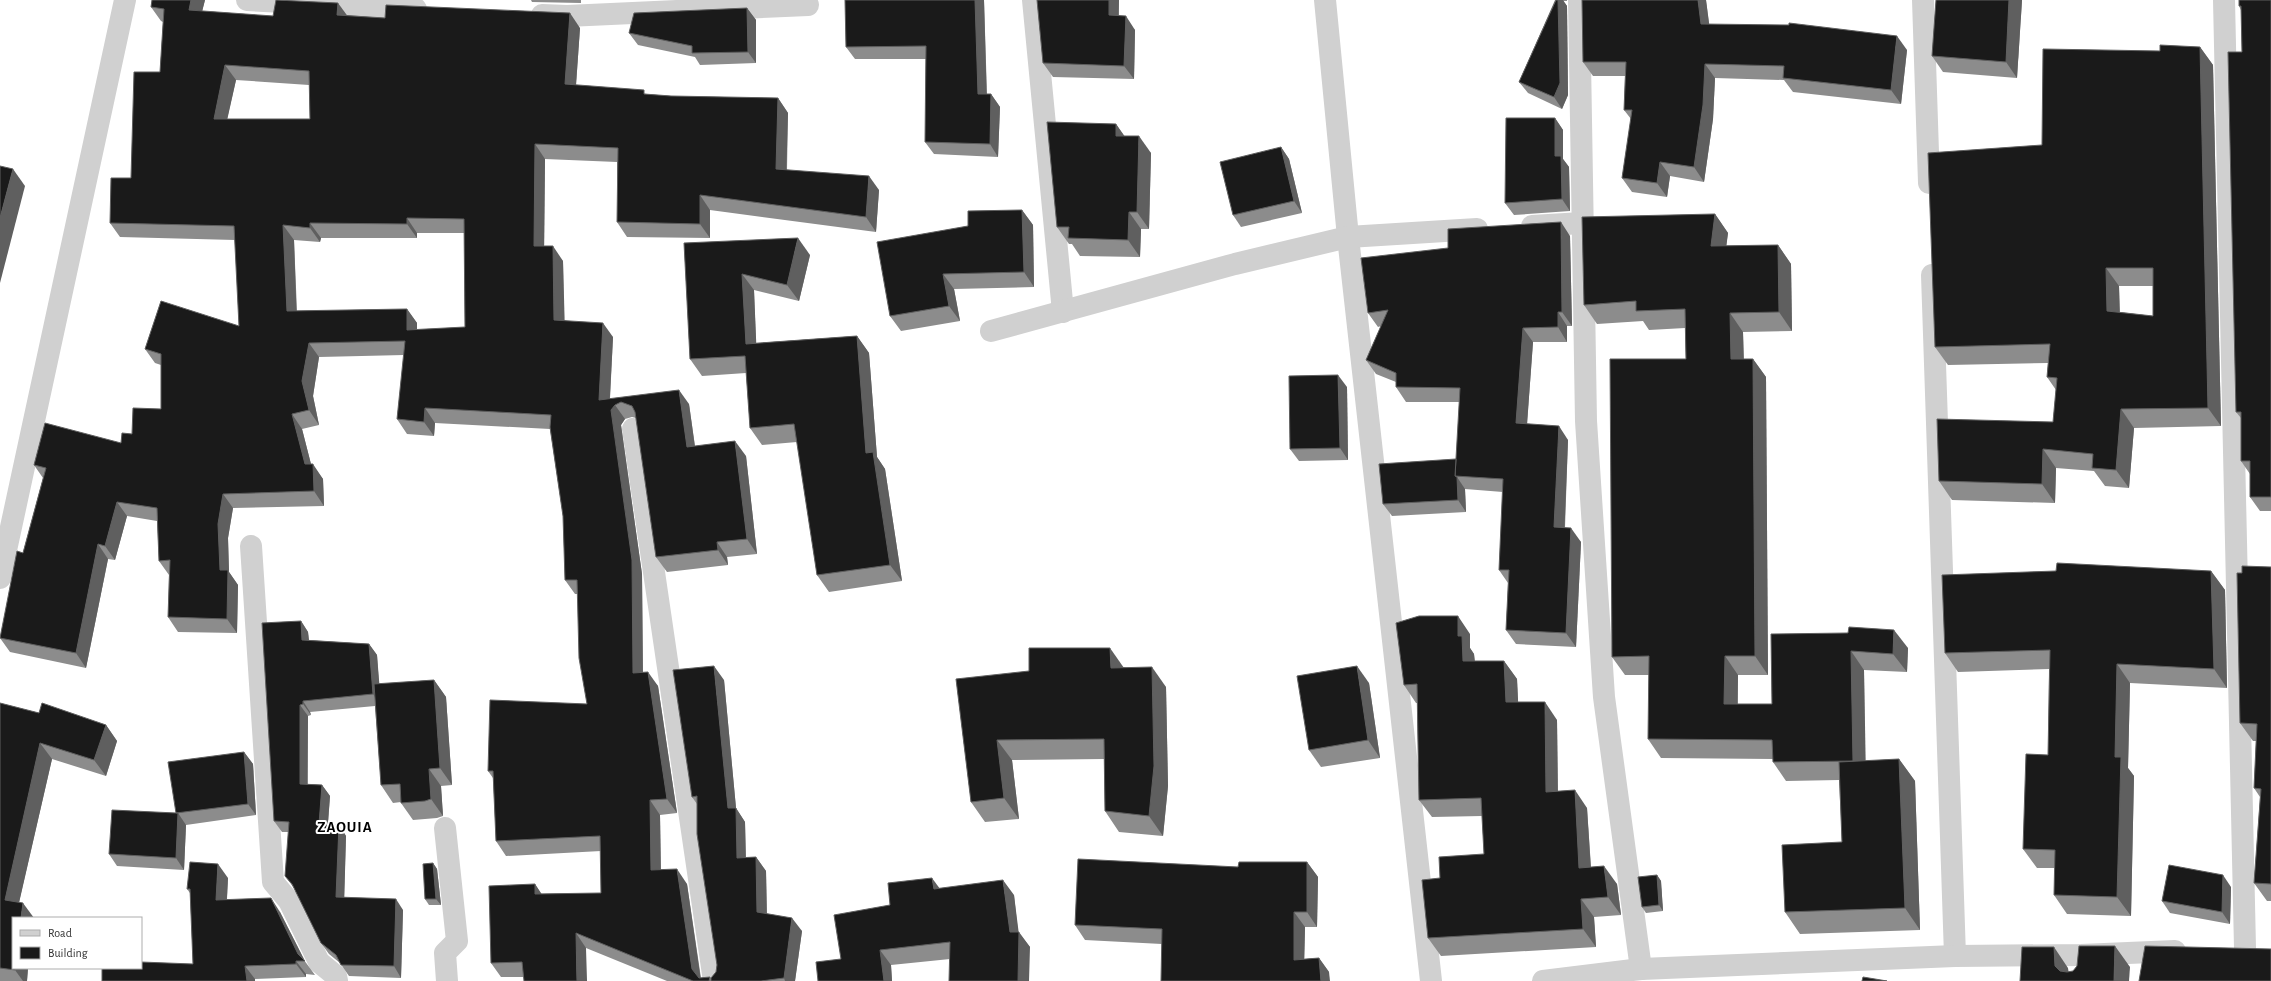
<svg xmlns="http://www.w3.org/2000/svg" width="2271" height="981" font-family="'Alegreya Sans',sans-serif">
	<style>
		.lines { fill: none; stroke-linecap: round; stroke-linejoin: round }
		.minor { stroke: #d0d0d0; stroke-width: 22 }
		.wall { fill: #8c8c8c; fill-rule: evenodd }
		.shaded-wall { fill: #5f5f5f }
		.building { fill: #1a1a1a; stroke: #5f5f5f; fill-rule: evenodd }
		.labels { text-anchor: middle; stroke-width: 4; stroke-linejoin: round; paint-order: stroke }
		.district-label { font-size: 15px; font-weight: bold; letter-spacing: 1px; fill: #000; stroke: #fff }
	</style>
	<rect width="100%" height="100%" fill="#fff"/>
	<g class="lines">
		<g class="minor">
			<path d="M247,0L416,9"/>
			<path d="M1033,0L1063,312"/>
			<path d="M1325,0L1348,237L1431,981"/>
			<path d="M1579,0L1586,421L1604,697L1641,969"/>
			<path d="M1923,0L1929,183"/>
			<path d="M2224,0L2245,948"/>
			<path d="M542,15L567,16L808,5"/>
			<path d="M1532,226L1582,223"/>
			<path d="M1932,275L1955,956"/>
			<path d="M991,331L1235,264L1348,237L1477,229"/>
			<path d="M633,429L714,981"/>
			<path d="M251,546L273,882L289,901L319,962L336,976L337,981"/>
			<path d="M0,578L125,0"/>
			<path d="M445,828L457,941L445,953L447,981"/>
			<path d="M1543,981L1641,969L1955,956L2081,955L2175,951"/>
		</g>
	</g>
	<g class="wall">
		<path d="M152,0H205L202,11L273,16L347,15L385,18L580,28L576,85L647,94L671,96L778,98L788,113L787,170L879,190L876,232L710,210V238L627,237L617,222V162L545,159L544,246L563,261L564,320L613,337L610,399L689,404L695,446L746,456L757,554L727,557L728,565L667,572L656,557L636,418L632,417L625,419L621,425L642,574L643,672L658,686L677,813L660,815L661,870L687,884L701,978L710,977L711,978L716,972L717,965L697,804L692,797L724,680L736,808L745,822L746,857H756L766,871L767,914L802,931L795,981H667L586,948L523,977H501L491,963L535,884L541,894L601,893V851L506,856L496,841L493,778L488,771L587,704L578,594H575L565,580L563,516L550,429L435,423L434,436L407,434L397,419L404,355L319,357L313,396L319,425L302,429L311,464L323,479L324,506L233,508L228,538L229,572L238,585L237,633L178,632L168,617L169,575L159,561L157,521L127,516L115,560L108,559L86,668L10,652L0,638L43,478L34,465L121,443L132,434L161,409V365L155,363L145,349L239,326L235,240L120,237L110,223L131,178L160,72L163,22L161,21L151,7ZM236,80L309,85L310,119H227ZM417,233H464L465,327L417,330V323L407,309L297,311L294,240L320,242L321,238H417Z"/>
		<path d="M531,0H581V3L532,2Z"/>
		<path d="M845,0H984L987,94H991L1000,107L998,157L934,154L925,142L926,59H855L846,47Z"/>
		<path d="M1037,0H1119V16L1135,30L1134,79L1053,77L1043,63Z"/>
		<path d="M1546,0H1567V1H1563L1567,6L1568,95L1562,109L1528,93L1519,82L1555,0Z"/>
		<path d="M1706,0L1709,24L1907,50L1901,104L1793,92L1784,80L1715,78L1713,119L1704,182L1670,176L1667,197L1632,192L1622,178L1631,119L1624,110L1625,76H1593L1583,62Z"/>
		<path d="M1936,0H2022L2017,78L1943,72L1932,56Z"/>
		<path d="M2271,0V511H2260L2250,497V474L2241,461V418L2236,412L2242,52L2241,10L2239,6Z"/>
		<path d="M747,8L756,20V63L700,65L695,57L638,45L629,33Z"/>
		<path d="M2200,47L2213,65L2221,426L2134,428L2129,488L2105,486L2094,471L2056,468L2055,503L1952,500L1939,481L2053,422L2056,390L2047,377L2048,363L1948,365L1935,347L2042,145L2160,51ZM2119,286H2153V316L2120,312Z"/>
		<path d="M1555,118L1563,130V159L1569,167L1570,211L1514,215L1505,203Z"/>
		<path d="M1116,124L1124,136L1151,153L1149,229H1141L1140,257L1080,256L1072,244H1069L1057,227Z"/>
		<path d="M1281,147L1289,159L1302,213L1241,227L1233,215Z"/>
		<path d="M1022,210L1033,225L1034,287L954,289L960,321L901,331L890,316L968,226Z"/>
		<path d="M1715,214L1728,233L1726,246L1778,245L1791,264L1792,331L1743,332L1744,359H1753L1766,377L1768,675H1738V704H1772L1771,634L1908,648L1907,672L1864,670L1865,761L1899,759L1915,781L1920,930L1800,934L1785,912L1842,842L1839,780L1786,781L1773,762V759L1661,758L1648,739L1649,675H1625L1612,657L1686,359L1685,328L1649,330L1643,321L1597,324L1584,305Z"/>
		<path d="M1570,236L1572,326H1567V342H1533L1527,424L1568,440L1565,528L1581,542L1576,647L1516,644L1506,630L1508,583L1499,570L1503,492L1465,489L1466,512L1392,516L1383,504L1456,460L1460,402H1406L1396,387V382L1376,374L1366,360L1381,326L1378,327L1368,313Z"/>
		<path d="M684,243L810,255L799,301L754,290L756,343L857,336L869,353L877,457L885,469L902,581L829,592L817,575L797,442L762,445L750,428L746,373L702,376L690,359Z"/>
		<path d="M1347,387L1348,460L1299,461L1290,449Z"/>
		<path d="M2271,567V901H2267L2254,883L2260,797L2254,788L2256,741H2253L2240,723L2242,573Z"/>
		<path d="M2211,571L2225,590L2227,688L2130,683L2128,768L2134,776L2131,916L2067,914L2054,895L2055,868H2037L2023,849L2048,755L2049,669L1958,672L1945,653Z"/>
		<path d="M301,621L308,632L309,640L369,644L377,655L379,684L434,680L446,697L452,785L441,786L443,816L437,818L413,820L401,803V802L393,803L381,785L375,706L310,712L311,715L308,716V784L322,785L330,796L328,824L339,825L346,836L344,897L403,910L401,978L349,976L340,963L329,954L321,943L294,888L285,876L289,832H282L274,821Z"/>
		<path d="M1470,634V648L1474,654L1475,661H1504L1517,679L1518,702L1557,720L1558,791L1587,808L1591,867L1617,884L1621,915L1594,917L1596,947L1441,956L1428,938L1440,878L1484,854L1482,816L1432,817L1419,800L1417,703H1416L1404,685Z"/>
		<path d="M1124,667L1166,687L1168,786L1163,836L1119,832L1105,811L1104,759L1012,760L1019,819L985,822L971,802L956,679Z"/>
		<path d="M1369,683L1380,758L1321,767L1309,750Z"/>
		<path d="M0,703L39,713L106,725L117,741L106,776L52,759L19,902L13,968H28L27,981H0Z"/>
		<path d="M244,752L253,764L256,815L186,825L184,870L117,866L109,854L176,813Z"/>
		<path d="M1307,862L1318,877L1317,927H1305L1304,959L1319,958L1329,972L1162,944L1085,940L1075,925L1238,867Z"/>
		<path d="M433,863L437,869L441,905H429L425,899Z"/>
		<path d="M1657,875L1661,881L1663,911L1646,913L1642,907Z"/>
		<path d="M228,878L227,899L280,912L304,960L315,975L306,974V977L255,979V981H102L193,964L190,893L187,889Z"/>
		<path d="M2231,887L2230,924L2170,913L2162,901Z"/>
		<path d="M939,888L1014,895L1018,932L1030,947L950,959L891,965L892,981H818L841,959L890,905Z"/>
	</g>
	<g class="shaded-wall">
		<path d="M191,0H205L199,24L189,10Z"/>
		<path d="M975,0H984L987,107L978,94Z"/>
		<path d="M1109,0H1119L1118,29L1109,15Z"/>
		<path d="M1558,0H1563L1567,6L1568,95L1562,109L1554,97Z"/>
		<path d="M1698,0H1706L1711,38L1701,24Z"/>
		<path d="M2009,0H2022L2017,78L2006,62Z"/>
		<path d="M338,3L349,18L337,15Z"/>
		<path d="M747,8L756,20V63L748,52Z"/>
		<path d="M570,13L580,28L575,99L565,84Z"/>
		<path d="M1126,16L1135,30L1134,79L1124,66Z"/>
		<path d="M1897,36L1907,50L1901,104L1891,90Z"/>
		<path d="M2200,47L2213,65L2221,426L2208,408Z"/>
		<path d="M1705,64L1715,78L1713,119L1704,182L1694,167Z"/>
		<path d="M225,65L236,80L224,134L214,119Z"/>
		<path d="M991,94L1000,107L998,157L990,144Z"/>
		<path d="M778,98L788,113L786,184L776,169Z"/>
		<path d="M1555,118L1563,130V159L1569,167L1570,211L1562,199L1555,156Z"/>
		<path d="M1116,124L1128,141L1116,136Z"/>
		<path d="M1139,136L1151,153L1149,229L1137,212Z"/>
		<path d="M535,144L545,159L544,261L534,246Z"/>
		<path d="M1281,147L1289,159L1302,213L1294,201Z"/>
		<path d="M1660,162L1670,176L1667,197L1657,183Z"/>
		<path d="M13,169L25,186L0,283V218Z"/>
		<path d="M869,176L879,190L876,232L866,217Z"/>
		<path d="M700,195L710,210V238L700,224Z"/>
		<path d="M1022,210L1033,225L1034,287L1024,272Z"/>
		<path d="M1129,212L1141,229L1140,257L1128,240Z"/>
		<path d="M1715,214L1728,233L1724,265L1711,246Z"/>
		<path d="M407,218L417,233V238L407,224Z"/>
		<path d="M1561,222L1570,236L1572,326L1562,312Z"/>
		<path d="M310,223L321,238L320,242L310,228Z"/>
		<path d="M283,225L294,240L297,326L287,311Z"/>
		<path d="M798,238L810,255L799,301L787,285Z"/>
		<path d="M1778,245L1791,264L1792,331L1779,312Z"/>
		<path d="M553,246L563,261L565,334L554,320Z"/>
		<path d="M2106,268L2119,286L2120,329L2107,311Z"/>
		<path d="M742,274L754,290L757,361L746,344Z"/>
		<path d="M943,274L954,289L960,321L949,306Z"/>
		<path d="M407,309L417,323V345L407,330Z"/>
		<path d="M1558,312L1567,326V342L1558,327Z"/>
		<path d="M1730,313L1743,332L1744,377L1731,359Z"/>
		<path d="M603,323L613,337L609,414L599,400Z"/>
		<path d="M1523,328L1533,342L1526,438L1516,423Z"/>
		<path d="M857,336L869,353L877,457L885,469L902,581L890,565L866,453Z"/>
		<path d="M309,343L319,357L313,396L319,425L309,410L302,381Z"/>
		<path d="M1753,359L1766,377L1768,675L1755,656Z"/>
		<path d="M1338,375L1347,387L1348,460L1340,448Z"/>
		<path d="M679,390L689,404L697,462L687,447Z"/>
		<path d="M615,405L625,419L621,425L642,574L643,687L633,673L611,410Z"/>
		<path d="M425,408L435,423L434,436L424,422Z"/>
		<path d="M2121,409L2134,428L2129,488L2116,470Z"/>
		<path d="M292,414L302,429L313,472V464L323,479L324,506L314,491L305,464Z"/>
		<path d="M1559,426L1568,440L1564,542L1554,527Z"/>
		<path d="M735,441L746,456L757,554L747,539Z"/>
		<path d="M2043,449L2056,468L2055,503L2042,484Z"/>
		<path d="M1457,477L1465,489L1466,512L1458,500Z"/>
		<path d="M223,494L233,508L228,538L229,572L238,585L237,633L227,619L220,570L218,524Z"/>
		<path d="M117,502L127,516L115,560L105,546Z"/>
		<path d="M1571,528L1581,542L1576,647L1566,633Z"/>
		<path d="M717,542L727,557L728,565L718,550Z"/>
		<path d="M98,544L108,559L86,668L76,653Z"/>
		<path d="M2211,571L2225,590L2227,688L2214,669Z"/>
		<path d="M1458,616L1470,634V648L1474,654L1476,679L1463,661L1458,636Z"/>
		<path d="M301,621L308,632L310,651L302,640Z"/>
		<path d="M1894,630L1908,648L1907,672L1893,654Z"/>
		<path d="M369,644L377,655L381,705L373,694Z"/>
		<path d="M1110,648L1124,668H1111Z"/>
		<path d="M1851,651L1864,670L1866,780L1853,761Z"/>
		<path d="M1725,656L1738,675L1737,722L1724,704Z"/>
		<path d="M1504,661L1517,679L1519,720L1506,702Z"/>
		<path d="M2117,664L2130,683L2128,768L2134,776L2131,916L2117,897L2115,757Z"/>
		<path d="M714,666L724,680L736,808L745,822L746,871L737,858L728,808Z"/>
		<path d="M1357,666L1369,683L1380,758L1368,740Z"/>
		<path d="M1152,667L1166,687L1168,786L1163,836L1149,816Z"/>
		<path d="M648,672L658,686L677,813L667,799Z"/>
		<path d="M434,680L446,697L452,785L440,768Z"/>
		<path d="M303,701L310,712L311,715L303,704Z"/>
		<path d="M1545,702L1557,720L1558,809L1546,792Z"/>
		<path d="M300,705L308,716L307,795L300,784Z"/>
		<path d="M106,725L117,741L106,776L94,760Z"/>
		<path d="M997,740L1012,760L1019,819L1004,798Z"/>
		<path d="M40,743L52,759L16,916L5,900Z"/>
		<path d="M244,752L253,764L256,815L248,804Z"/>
		<path d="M1899,759L1915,781L1920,930L1905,908Z"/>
		<path d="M429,769L441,786L443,816L431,799Z"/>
		<path d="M322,785L330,796L327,835L319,824Z"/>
		<path d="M1575,790L1587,808L1592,886L1579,868Z"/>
		<path d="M650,800L660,815L661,884L651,870Z"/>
		<path d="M178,813L186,825L184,870L176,858Z"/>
		<path d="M339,825L346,836L344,908L336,897Z"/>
		<path d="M756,857L766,871L767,926L757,912Z"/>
		<path d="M1307,862L1318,877L1317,927L1307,912Z"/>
		<path d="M433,863L437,869L441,905L436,899Z"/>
		<path d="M218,864L228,878L226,914L216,900Z"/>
		<path d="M1604,866L1617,884L1621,915L1608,897Z"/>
		<path d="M677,869L687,884L701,981L692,969Z"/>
		<path d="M1657,875L1661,881L1663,911L1659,905Z"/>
		<path d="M2223,875L2231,887L2230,924L2222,912Z"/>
		<path d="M932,878L943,893L934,889Z"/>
		<path d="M1003,880L1014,895L1019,935V932L1030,947L1029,981H1018L1010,932Z"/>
		<path d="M535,884L545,899L535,894Z"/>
		<path d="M271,898L280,912L305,961L298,954Z"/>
		<path d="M396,899L403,910L401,978L394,966Z"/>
		<path d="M1581,899L1594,917L1596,947L1583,929Z"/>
		<path d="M23,903L34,918H21Z"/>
		<path d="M1294,912L1305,927L1304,974L1294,960Z"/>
		<path d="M792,918L802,931L795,981H785L784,978Z"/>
		<path d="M576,933L586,948L587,981H577Z"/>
		<path d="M2115,946L2130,967L2129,981H2114Z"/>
		<path d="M2054,947L2068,968L2070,981L2055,966Z"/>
		<path d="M880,950L891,965L892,981H884Z"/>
		<path d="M1319,958L1329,972L1330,981H1321Z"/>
		<path d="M296,961L306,974V977L296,964Z"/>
		<path d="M245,966L255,979V981H247Z"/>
		<path d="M15,968H28L27,981H23L15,970Z"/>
	</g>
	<g class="building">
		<path d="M152,0H191L189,10L273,16L276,0L338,3L337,15L385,18L386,5L570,13L565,84L644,90V94L671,96L778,98L776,169L869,176L866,217L700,195V224L617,222L618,148L535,144L534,246H553L554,320L603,323L599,400L679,390L687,447L735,441L747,539L717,542L718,550L656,557L635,412L632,406L621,402L615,405L611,410L632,560L633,673L648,672L667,799L650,800L651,870L677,869L692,969L699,978L710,977L709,981H693L576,933L577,981H524L522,962L491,963L489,886L535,884V894L601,893L600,836L496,841L493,771H488L490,700L587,704L579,658L577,580H565L563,516L550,427L551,415L425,408L424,422L397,419L405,341L309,343L302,381L309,410L292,414L305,464H313L314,491L223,494L218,524L220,570H228L227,619L168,617L170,560L159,561L157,508L117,502L105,546L98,544L76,653L0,638L17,551L23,553L46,468L34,465L45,423L121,443L122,433L132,434L133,408L161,409V354L145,349L161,301L239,326L234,226L110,223L111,178H131L134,72H160L164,9L151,7ZM225,65L309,71L310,119H214ZM407,218L464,219L465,327L407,330V309L287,311L283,225L310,228V223L407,224Z"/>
		<path d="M845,0H975L978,94H991L990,144L925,142L926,46L846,47Z"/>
		<path d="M1037,0H1109V15L1126,16L1124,66L1043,63Z"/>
		<path d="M1556,0H1558L1560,83L1554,97L1519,82Z"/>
		<path d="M1582,0H1698L1701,24L1789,25V23L1897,36L1891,90L1783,78L1784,66L1705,64L1703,105L1694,167L1660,162L1657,183L1622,178L1632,110H1624L1626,62H1583Z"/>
		<path d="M1936,0H2009L2006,62L1932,56Z"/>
		<path d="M2239,0H2271V497H2250V461H2241V412H2236L2228,52H2242L2241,6H2239Z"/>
		<path d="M747,8L748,52L692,53V46L629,33L634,13Z"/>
		<path d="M2160,45L2200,47L2208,408L2121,409L2116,470L2092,468L2093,454L2043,449L2042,484L1939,481L1937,419L2053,422L2057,378L2047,377L2050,344L1935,347L1928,153L2042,145L2043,49L2160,51ZM2106,268H2153V316L2107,311Z"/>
		<path d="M1506,118H1555V156H1561L1562,199L1505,203Z"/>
		<path d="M1047,122L1116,124V136H1139L1137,212H1129L1128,240L1068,238L1069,227H1057Z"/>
		<path d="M1281,147L1294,201L1233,215L1220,162Z"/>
		<path d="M0,166L13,169L0,218Z"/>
		<path d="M1022,210L1024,272L943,274L949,306L890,316L877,242L968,226V211Z"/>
		<path d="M1715,214L1711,246L1778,245L1779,312L1730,313L1731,359H1753L1755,656H1725L1724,704H1772L1771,634L1848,633L1849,627L1894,630L1893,654L1851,651L1853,761L1773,762L1772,740L1648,739L1649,656L1612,657L1610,359H1686L1685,309L1636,311V301L1584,305L1582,217Z"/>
		<path d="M1561,222L1562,312H1558V327L1523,328L1516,423L1559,426L1554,527L1571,528L1566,633L1506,630L1509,570H1499L1503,479L1455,476L1460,388L1396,387V373L1366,360L1388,310L1368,313L1361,258L1448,248V229Z"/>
		<path d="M798,238L787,285L742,274L746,344L857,336L866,453L873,452L890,565L817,575L794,424L750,428L745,356L690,359L684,243Z"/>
		<path d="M1338,375L1340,448L1290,449L1289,376Z"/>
		<path d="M1456,459L1455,476L1457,477L1458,500L1383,504L1379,464Z"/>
		<path d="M2057,563L2211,571L2214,669L2117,664L2115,757H2121L2117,897L2054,895L2055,850L2023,849L2026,754L2048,755L2050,650L1945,653L1942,575L2056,571Z"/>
		<path d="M2242,566L2271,567V884L2254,883L2261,789L2254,788L2257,724L2240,723L2237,573H2242Z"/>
		<path d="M1419,616H1458V636H1462L1463,661H1504L1506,702H1545L1546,792L1575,790L1579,868L1604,866L1608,897L1581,899L1583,929L1428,938L1422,880L1440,878L1439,857L1484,854L1481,798L1419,800L1417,684L1404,685L1396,623Z"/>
		<path d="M301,621L302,640L369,644L373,694L303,701V704L300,705V784L322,785L319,824L339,825L336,897L396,899L394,966L341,965L336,955L321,943L292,884L285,876L289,822L274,821L262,623Z"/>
		<path d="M1029,648H1110L1111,668L1152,667L1154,766L1149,816L1105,811L1104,739L997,740L1004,798L971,802L956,679L1029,671Z"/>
		<path d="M714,666L728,808H736L737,858L756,857L757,912L792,918L784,978L761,981H711V978L716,972L717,965L697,834V796L692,797L673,670Z"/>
		<path d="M1357,666L1368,740L1309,750L1297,676Z"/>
		<path d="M434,680L440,768L429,769L431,799L425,801L401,803L400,784L381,785L374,684Z"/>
		<path d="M0,703L39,713L42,703L106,725L94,760L40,743L5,900L23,903L21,918H13V968H15V970L0,968Z"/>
		<path d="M244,752L248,804L176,813H178L176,858L109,854L112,810L176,813L168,762Z"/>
		<path d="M1899,759L1905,908L1785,912L1782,845L1842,842L1839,762Z"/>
		<path d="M1078,859L1238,867L1239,862H1307V912H1294V960L1319,958L1321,981H1161L1162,929L1075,925Z"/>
		<path d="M190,862L218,864L216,900L271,898L298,954L305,961H296V964L245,966L247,981H102V968H141V962L193,964L190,889H187Z"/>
		<path d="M433,863L436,899H425L423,864Z"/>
		<path d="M2169,865L2223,875L2222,912L2162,901Z"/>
		<path d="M1657,875L1659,905L1642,907L1638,877Z"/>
		<path d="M932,878L934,889L1003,880L1010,932H1019L1018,981H949L950,942L880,950L884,981H818L816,962L841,959L834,915L890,905L888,883Z"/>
		<path d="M2079,946H2115L2114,981H2020L2022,947H2054L2055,966L2060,971L2067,972L2073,971L2077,966Z"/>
		<path d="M2145,946L2271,949V981H2139Z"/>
		<path d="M1863,977L1887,981H1862Z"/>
	</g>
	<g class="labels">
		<g class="district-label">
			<text x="345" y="832">ZAOUIA</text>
		</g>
	</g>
	<rect x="12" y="917" width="130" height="52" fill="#ffffff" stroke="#adadad"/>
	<rect x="20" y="930" width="20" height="6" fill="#d0d0d0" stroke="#adadad"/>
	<text x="48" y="937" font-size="12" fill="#333333">Road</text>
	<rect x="20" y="947" width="20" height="12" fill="#1a1a1a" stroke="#adadad"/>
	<text x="48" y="957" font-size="12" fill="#333333">Building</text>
</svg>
